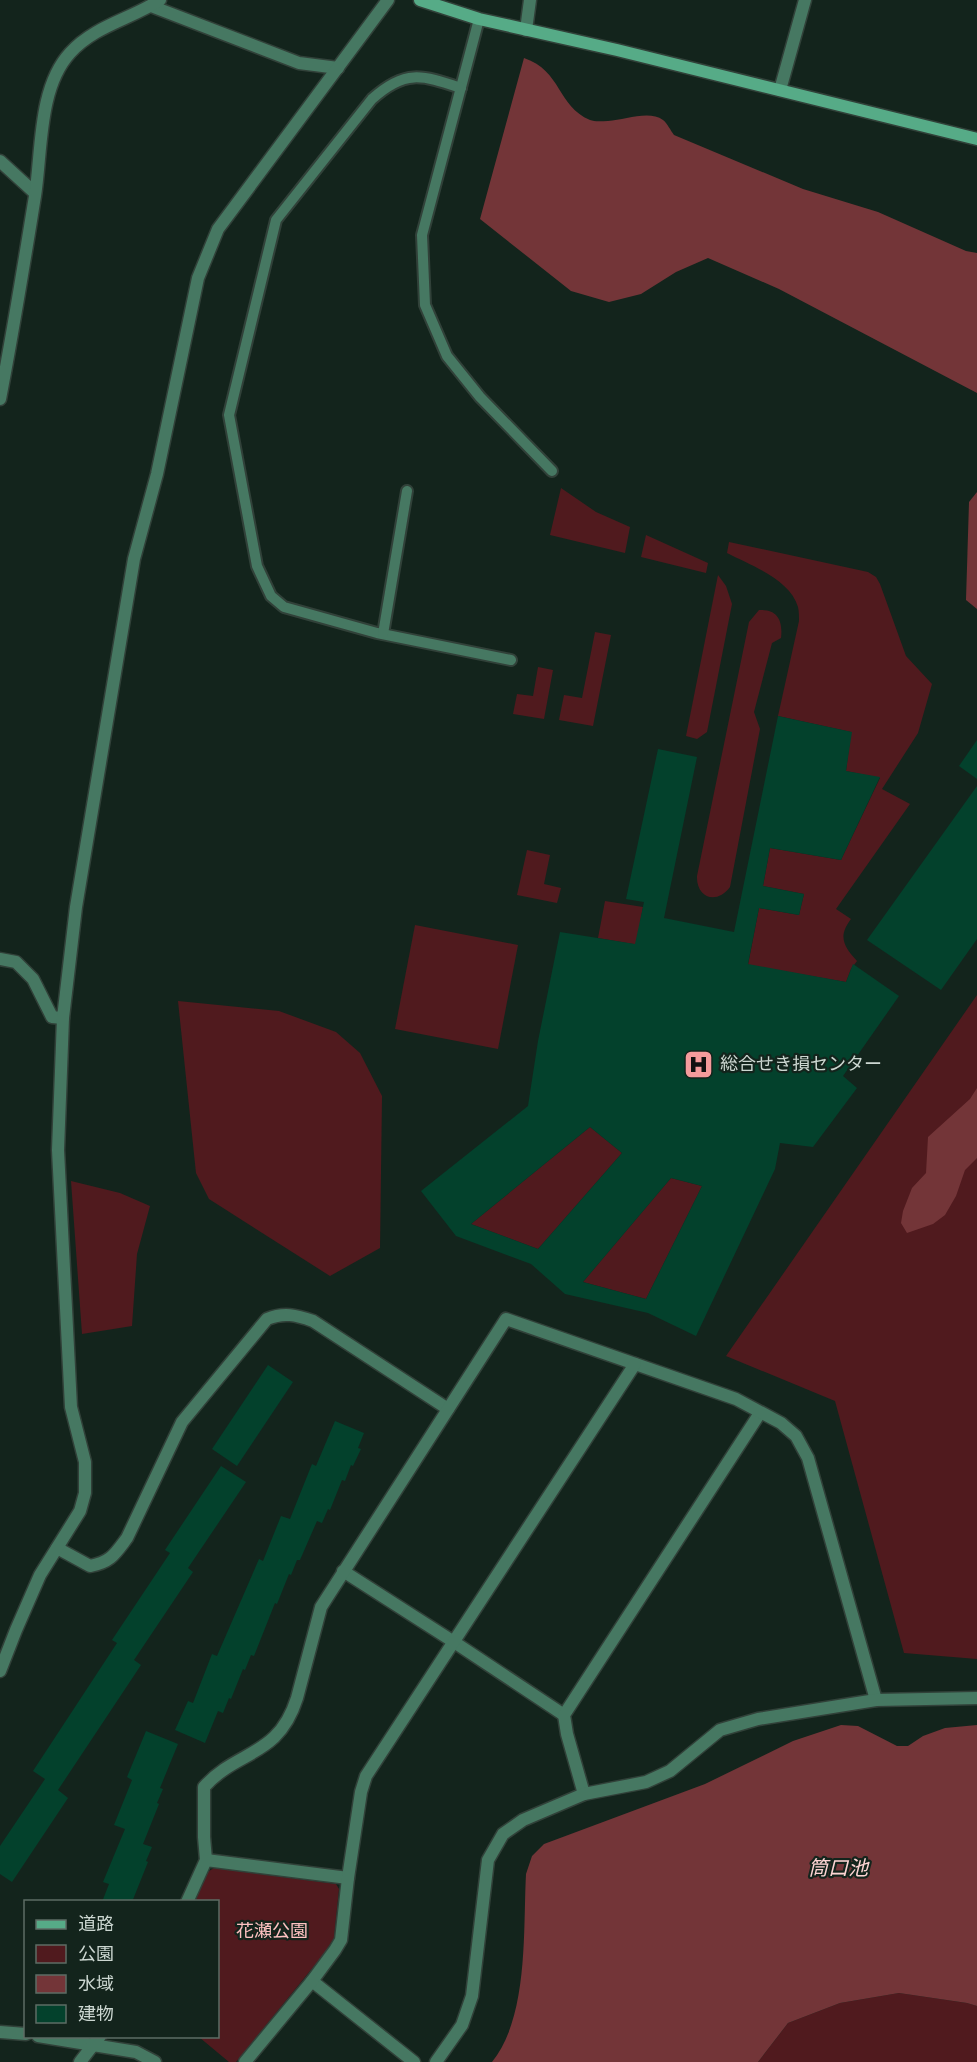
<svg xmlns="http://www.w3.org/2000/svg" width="977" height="2062" font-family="'DM Sans','Noto Sans JP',sans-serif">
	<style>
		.green { fill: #501a1e }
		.water { fill: #733538 }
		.building { fill: #03412c; fill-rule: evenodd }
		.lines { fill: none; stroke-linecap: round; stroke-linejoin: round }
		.lane-casing { stroke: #314139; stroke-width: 14 }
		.street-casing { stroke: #314139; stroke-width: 15 }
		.secondary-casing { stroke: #314139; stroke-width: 15 }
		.lane { stroke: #467862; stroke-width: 10 }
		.street { stroke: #467862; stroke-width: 12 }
		.secondary { stroke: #56ab87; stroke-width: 12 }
		.labels { text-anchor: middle; stroke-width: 4.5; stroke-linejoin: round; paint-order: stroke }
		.poi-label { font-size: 18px; fill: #ccd7d1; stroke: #13241c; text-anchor: start }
		.park-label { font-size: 18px; fill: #fec1c1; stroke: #13241c }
		.water-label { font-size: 20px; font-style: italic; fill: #fdd4d3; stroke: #13241c }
	</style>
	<rect width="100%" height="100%" fill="#13241c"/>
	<g class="green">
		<path d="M561,488L596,512L630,527L625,553L550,535Z"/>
		<path d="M646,535L708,563L706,573L641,557Z"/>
		<path d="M729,542L868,572L876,577L880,584L906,656L932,684L918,733L882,789L910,804L836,909L851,919C838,936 843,946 857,961L851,969L846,982L748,965L759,908L799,915L804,894L763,886L770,848L841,860L880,778L846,771L851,732L778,716L799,621C799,617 799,611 798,607C790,579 750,565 727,553Z"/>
		<path d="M718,575L726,586L732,604L707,732L697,739L686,736Z"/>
		<path d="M759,610C778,609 783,621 781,638L772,643L754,712L760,729L730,887C717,905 696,898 697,876L749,622Z"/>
		<path d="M595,632L611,635L593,726L559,720L564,695L582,698Z"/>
		<path d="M538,667L553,670L544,719L513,714L517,694L533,696Z"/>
		<path d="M527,850L550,855L544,884L561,888L557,903L517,895Z"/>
		<path d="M605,901L643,907L640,923L709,957L598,938Z"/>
		<path d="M415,925L518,945L498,1049L395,1029Z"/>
		<path d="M977,995V1659L904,1653L835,1401L726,1356Z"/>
		<path d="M178,1001L279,1011L336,1032L360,1053L382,1096L380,1248L330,1276L209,1199L196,1173Z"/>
		<path d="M590,1127L622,1153L538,1249L471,1224Z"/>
		<path d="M671,1178L702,1186L646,1299L583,1282Z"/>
		<path d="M71,1181L120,1193L150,1206L137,1254L132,1326L82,1334Z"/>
		<path d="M214,1868L336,1884L339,1889L334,1938L323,1955L236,2062H229L199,2037L218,2036V1902H193L206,1873Z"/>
		<path d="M899,1993L967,2003L977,2006V2062H758L788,2023L840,2003Z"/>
	</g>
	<g class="water">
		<path d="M524,58C562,71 557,106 590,120C595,122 602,121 608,121C625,120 649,110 663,120C667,123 671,131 674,135L803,189L878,212L966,251L977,253V393L779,289L708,258L676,272L641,294L609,302L571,291L480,219Z"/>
		<path d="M977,492V609L966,600L969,502Z"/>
		<path d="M977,1088V1158L965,1170L956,1196L945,1215L933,1224L907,1233L901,1223L903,1211L912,1188L926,1173L928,1137L970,1099Z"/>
		<path d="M841,1725L858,1726L897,1746H908L923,1736L945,1728L977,1725V2006L967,2003L899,1993L840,2003L788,2023L758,2062H492C529,2016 523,1930 526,1874L532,1856L544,1844L705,1784L793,1741Z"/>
	</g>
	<g class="building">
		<path d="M778,716L852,732L846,771L880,777L841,860L770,848L763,886L804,894L799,915L759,908L748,964L846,982L853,964L899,996L843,1076L857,1088L813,1147L780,1143L775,1169L696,1336L648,1313L565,1294L531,1264L456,1236L421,1191L528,1106L538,1041L560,932L635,944L644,902L626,899L658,749L697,757L664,918L734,932ZM590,1127L622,1153L538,1249L471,1224ZM671,1178L702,1186L646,1299L583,1282Z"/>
		<path d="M977,740V779L959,766Z"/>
		<path d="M977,786V939L941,990L867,940Z"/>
		<path d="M268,1365L293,1382L237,1466L212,1449Z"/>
		<path d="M335,1421L364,1433L358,1448L361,1449L353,1466L351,1465L345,1481L342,1480L330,1510L328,1509L322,1523L317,1521L300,1560H297L291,1575L289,1574L277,1604L275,1603L254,1656L251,1655L245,1670L243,1669L231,1699L229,1698L223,1713L218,1711L205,1743L175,1730L188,1701L193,1703L212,1654L217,1656L259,1559L263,1561L281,1516L290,1519L312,1464L316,1466Z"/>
		<path d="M221,1466L246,1482L188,1568L193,1572L134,1660L141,1665L58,1790L68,1798L12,1882L0,1874V1846L45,1779L33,1771L117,1643L112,1640L170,1553L165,1550Z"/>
		<path d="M146,1731L178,1744L160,1788L163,1789L157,1803L159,1804L143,1844L152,1847L146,1861L148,1862L132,1902H102L109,1884L103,1882L125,1829L114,1825L132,1780L127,1777Z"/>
	</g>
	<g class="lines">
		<defs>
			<g id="lane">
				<path d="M479,19L422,235L425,305L447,356L480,397L552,471"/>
				<path d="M461,88C422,75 405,69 372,99L276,220L229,415L257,566L271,596L284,607L377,633L511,660"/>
				<path d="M383,634L407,491"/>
			</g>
			<g id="street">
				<path d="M151,6L299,63L338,68"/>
				<path d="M526,30L530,0"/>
				<path d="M780,90L805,0"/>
				<path d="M0,161L35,193"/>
				<path d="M0,399C13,332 24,264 35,196C42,151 38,88 70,53C94,26 131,19 160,0"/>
				<path d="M0,959L16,962L33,979L52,1017L63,1018"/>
				<path d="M57,1548L90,1566C111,1562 115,1554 127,1538L182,1422L267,1319C284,1312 296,1315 313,1321L448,1409"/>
				<path d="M343,1571L454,1642L564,1715"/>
				<path d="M0,1671L16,1630L40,1575L80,1511L85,1493V1462L71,1407L58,1150L63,1018L76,907L134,559L157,474L198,278L218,229L388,0"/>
				<path d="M584,1794L567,1734L564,1715L760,1413"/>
				<path d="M206,1860L348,1878"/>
				<path d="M187,1902L206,1860L204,1837V1787C238,1749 278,1758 297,1698L321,1607L506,1319L736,1399L781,1423L796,1436L808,1458L876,1700"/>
				<path d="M312,1981L414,2062"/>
				<path d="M0,2032L26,2034"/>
				<path d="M38,2036L136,2052L155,2062"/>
				<path d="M80,2062L100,2036"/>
				<path d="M245,2062L312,1981L335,1950L341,1940L348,1878L361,1792L366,1776L635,1364"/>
				<path d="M436,2062L462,2025L472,1996L488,1860L503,1834L523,1820L584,1794L646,1782L670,1771L720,1730L758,1719L876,1700L977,1698"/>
			</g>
			<path id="secondary" d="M420,0L479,19L617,50L977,139"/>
		</defs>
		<use href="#lane" class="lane-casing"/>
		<use href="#street" class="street-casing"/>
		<use href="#secondary" class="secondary-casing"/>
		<use href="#lane" class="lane"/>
		<use href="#street" class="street"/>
		<use href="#secondary" class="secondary"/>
	</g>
	<defs>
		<symbol id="hospital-square" viewBox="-11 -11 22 22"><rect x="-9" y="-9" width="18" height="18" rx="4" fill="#f59b9c" stroke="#13241c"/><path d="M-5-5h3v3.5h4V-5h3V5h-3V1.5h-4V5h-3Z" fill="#111"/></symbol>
	</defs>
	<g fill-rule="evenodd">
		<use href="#hospital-square" x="682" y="1048" width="33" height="33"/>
	</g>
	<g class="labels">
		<g class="poi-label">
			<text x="720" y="1070">総合せき損センター</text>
		</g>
		<g class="park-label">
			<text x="272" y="1937">花瀬公園</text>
		</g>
		<g class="water-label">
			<text x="838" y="1875">筒口池</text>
		</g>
	</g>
	<rect x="24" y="1900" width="195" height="138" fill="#13241c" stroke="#5d6c64" stroke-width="1.5"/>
	<rect x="36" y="1920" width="30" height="9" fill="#56ab87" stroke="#5d6c64" stroke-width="1.5"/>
	<text x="78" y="1930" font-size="18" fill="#ccd7d1">道路</text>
	<rect x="36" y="1945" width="30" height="18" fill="#501a1e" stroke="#5d6c64" stroke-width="1.5"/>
	<text x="78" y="1960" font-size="18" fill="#ccd7d1">公園</text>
	<rect x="36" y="1975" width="30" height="18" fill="#733538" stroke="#5d6c64" stroke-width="1.5"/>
	<text x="78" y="1990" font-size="18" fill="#ccd7d1">水域</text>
	<rect x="36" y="2005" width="30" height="18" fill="#03412c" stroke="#5d6c64" stroke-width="1.5"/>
	<text x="78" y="2020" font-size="18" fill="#ccd7d1">建物</text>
</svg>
